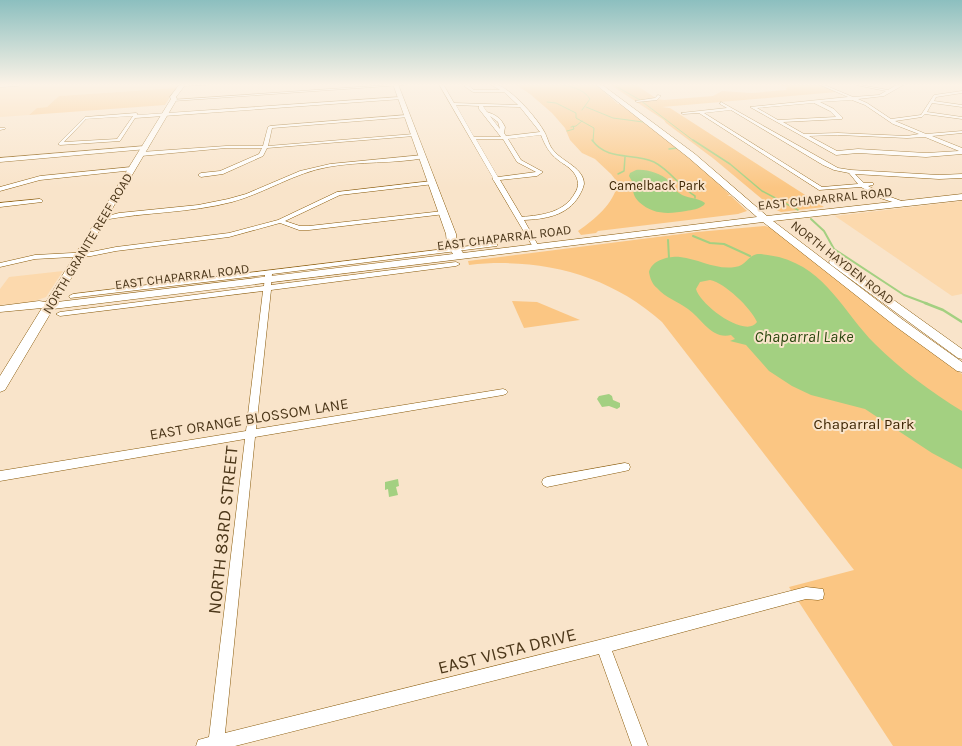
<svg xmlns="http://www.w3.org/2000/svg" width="962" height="746" font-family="Karla,sans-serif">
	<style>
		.built { fill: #fcd9ad }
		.green { fill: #fbc683 }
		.water { fill: #a3d081; fill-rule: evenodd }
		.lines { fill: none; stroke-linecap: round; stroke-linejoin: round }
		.stream-far3 { stroke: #a3d081; stroke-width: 1 }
		.stream-far2 { stroke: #a3d081; stroke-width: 1.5 }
		.stream-far1 { stroke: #a3d081; stroke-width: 2 }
		.stream { stroke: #a3d081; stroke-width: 2.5 }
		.street-casing { stroke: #895a0a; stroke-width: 1 }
		.secondary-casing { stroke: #895a0a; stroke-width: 1 }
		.street { fill: #fff; fill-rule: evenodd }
		.secondary { fill: #fff; fill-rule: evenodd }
		.labels { text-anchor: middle; stroke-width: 4; stroke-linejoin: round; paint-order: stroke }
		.far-park-label { font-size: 13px; fill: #3d2604; stroke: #f9e4ca }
		.far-street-label { font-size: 13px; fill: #4c371a; stroke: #f9e4ca }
		.street-label { font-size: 15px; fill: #4c371a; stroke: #f9e4ca }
		.park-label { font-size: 15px; fill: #3d2604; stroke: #f9e4ca }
		.water-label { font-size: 16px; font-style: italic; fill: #2b4710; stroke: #f9e4ca }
		.near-street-label { font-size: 18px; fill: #4c371a; stroke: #f9e4ca }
	</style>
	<rect width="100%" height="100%" fill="#f9e4ca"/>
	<g class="built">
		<path d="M36,84H178L176,88L59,96L47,107L37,108L29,115L0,117V86Z"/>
		<path d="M962,201V294L952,296L835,216Z"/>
		<path d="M63,271L46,297L32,302L0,305V289L9,277Z"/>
	</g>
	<g class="green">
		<path d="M515,84H595L618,104H621L677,148L674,149L678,148L694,161L730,195L727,196H731L747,211L738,214L598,231L596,233L581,235L578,231C595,219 613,205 618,183L611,174L595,159L582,153L570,140L565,128L552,113L530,94Z"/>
		<path d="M609,84H635L657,99L664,100L713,96L722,91L752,93L786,90L787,87L776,84H817L837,92L662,107L670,108L824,207L781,212L774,209L714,159L666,123L664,120Z"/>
		<path d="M176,88L165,105L29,115L37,108L47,107L59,96Z"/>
		<path d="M765,226L772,228L920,343L962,374V746H893L789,587L854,570L662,322C609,274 539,257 469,265L468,261L697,232Z"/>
		<path d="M512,301L537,302L580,320L524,328Z"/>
	</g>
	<g class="water">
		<path d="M636,170C647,169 660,173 669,181C672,184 674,190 679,193C687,199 697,197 705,203L704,205C699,209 692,210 686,211C669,214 653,215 639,202C634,197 632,192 634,185L629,176L630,173Z"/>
		<path d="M758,254C765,254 772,256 779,257C827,270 843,312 875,344C900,369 931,392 962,411V469L932,453L865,409L811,395L792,386L769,371L746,345L730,341L735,339L731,335C712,340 701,318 688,309C677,301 666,298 657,288C652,284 650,278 649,272C652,260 669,256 680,257C699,259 715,270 735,267C746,266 748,255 758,254ZM710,280C725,283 751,308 757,322C746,339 700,305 696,289L700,282Z"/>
		<path d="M609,394L612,396L613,400L620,403V407L617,409L609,406L602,407L597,399L599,396Z"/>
		<path d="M398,479L399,486L396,487L398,495L389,497L388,489L385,490V482Z"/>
	</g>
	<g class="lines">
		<g class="stream-far3">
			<path d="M557,84C569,86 583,88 590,99L582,110"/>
			<path d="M612,84L640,100L694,141"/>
			<path d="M547,102L556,103L576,113V118L594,128L593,141"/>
			<path d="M586,107L613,118L643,122"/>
			<path d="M571,127L576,126L582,121"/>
			<path d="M567,131L574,129L573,126"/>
		</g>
		<g class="stream-far2">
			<path d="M592,140C608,162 633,152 654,162C670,170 680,187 695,196V198"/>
			<path d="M693,140L730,164L762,191L798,210"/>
			<path d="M669,149L677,148"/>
			<path d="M618,174L624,171L625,157"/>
			<path d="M700,188V191"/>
			<path d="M781,199L816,204"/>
		</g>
		<g class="stream-far1">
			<path d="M811,219L824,231L834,249L904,295L928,304"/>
			<path d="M693,236L710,243L724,244L750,256"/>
			<path d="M668,240L669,258"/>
		</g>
		<path class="stream" d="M925,303L943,310L962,322"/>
		<defs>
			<g id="street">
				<path d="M183,84H222L182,86Z"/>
				<path d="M403,84H416L173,101L171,100Z"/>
				<path d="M439,84H443L454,103L518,105L504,92H473L464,86L468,84H472L469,86L474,90H500L490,84C506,81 538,119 545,133C548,139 549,146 554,151C563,162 584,168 584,184C583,189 581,192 579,196C567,216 545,219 524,220L539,247L538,248H534L533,247L494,181L492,179L493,178ZM456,105L479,106V109L501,137H474ZM483,106L520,107L540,132L506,136L504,133L505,127C501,118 496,115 487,112ZM490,116L498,122L500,129ZM541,135C545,145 549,153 558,160C563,164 570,167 574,173C579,180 579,187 575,193C564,213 542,215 522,217L500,180L537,176L543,172L521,160L508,139ZM476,139H503L517,162L536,172L498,177Z"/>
				<path d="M818,84H822L853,97L879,95L886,91L856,85L855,84L888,90L898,84H905L884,96L858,99L867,103L891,119L921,115L934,95L962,91V93L936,97L934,101L962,105V107L932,103L927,112L962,117V119L925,114L922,117L895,121L926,134L962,131V133L932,136L962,148V154L926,157L858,153L836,155L750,107L848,97ZM852,100L865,105L893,124L919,134L907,136L838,133L804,134L783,122L842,119V117L834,109L820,102ZM814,103L830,111L836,117L778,120L757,108ZM838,135L907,138L925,137L959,151L926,153L858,149L837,151L809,136Z"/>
				<path d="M658,95L661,96L657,100L637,102L635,101L655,98Z"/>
				<path d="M401,97L402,99L135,118L120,141L60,145L58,144L85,117L136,113L138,114L137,115ZM133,116L117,139L64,142L86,119Z"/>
				<path d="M721,102L838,168L851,170L939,175L962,174V178L939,179L855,174L864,183H873V185L868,186L885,195L907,203V205L905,206L880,198L861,187L819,190L699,113L683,114L681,113L727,108L720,104ZM731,110L823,165L834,170L849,173L858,184L822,187L704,113Z"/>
				<path d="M407,115L409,117L272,128L268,146L414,134L416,135L414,136L267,148L263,156L223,174L201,177L198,175L201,173L220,171L259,154L262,148H226L141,156L138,154L141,152L226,146H263L268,127L270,126Z"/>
				<path d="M0,128H5V129L0,130Z"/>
				<path d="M145,146L148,148L147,149L0,162V158Z"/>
				<path d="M423,155L425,156V158C393,164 360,161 328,167C294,173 265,193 232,202C190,213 146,212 103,220L100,218L119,213L198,205L228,199L246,194L300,171L330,164Z"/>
				<path d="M132,167L135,169L134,170L40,180L0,191V187L40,176Z"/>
				<path d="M432,181L435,183L434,184L340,195L285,221L300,226H309L443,211L445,212V214L309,230H299L280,223L229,237L116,251L91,256L35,259L0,267V263L35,255L91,252L116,247L229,233L278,220L337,192Z"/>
				<path d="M40,199L43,201L42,202L0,207V203Z"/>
				<path d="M495,243L498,245L497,246L272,274L271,285L456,262L460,264L456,266L271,290L256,429L503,389L506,390L508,392L506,394L503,395L255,437L225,733L595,641L806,587L823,589L824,594L823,599L818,600L806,599L612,651L648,746H632L599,654L235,746H196L198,740L209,737L245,439L0,481V471L246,431L263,291L60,316L56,314L60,312L264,286L265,275L70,298L69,296L73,294Z"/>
				<path d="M625,463L629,464L630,467L629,470L625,471L547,487L543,485L542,482L543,479L547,477Z"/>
			</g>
			<g id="secondary">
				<path d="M0,84H21L18,86L0,87Z"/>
				<path d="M180,84H186L176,97L177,99L57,302L453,254L447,244L446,234L393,84H398L456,234L457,244L463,253L757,217L689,158L595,84H601L695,154L767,216L962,194V200L773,221L903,320L962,362V372L957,371L895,326L763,222L53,309L5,390L0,392V376L42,308L0,312V306L39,301L46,302L171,99L170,97Z"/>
				<path d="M834,259L838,260L962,349V359L958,358L830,264L829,262L830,260Z"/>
			</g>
		</defs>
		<use href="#street" class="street-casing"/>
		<use href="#secondary" class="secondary-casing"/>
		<use href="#street" class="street"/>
		<use href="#secondary" class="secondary"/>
	</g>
	<linearGradient id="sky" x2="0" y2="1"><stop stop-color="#8cbfbf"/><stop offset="0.45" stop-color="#fcf3e7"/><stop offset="1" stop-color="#fcf3e7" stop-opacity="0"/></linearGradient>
	<rect width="962" height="188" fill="url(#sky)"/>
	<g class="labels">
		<g class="far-park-label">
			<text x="657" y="190">Camelback Park</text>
		</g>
		<g class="far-street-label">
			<text transform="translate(825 198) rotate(-6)" y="5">EAST CHAPARRAL ROAD</text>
			<text transform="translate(504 237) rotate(-7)" y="5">EAST CHAPARRAL ROAD</text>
			<text transform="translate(87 243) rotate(-59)" y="5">NORTH GRANITE REEF ROAD</text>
			<text transform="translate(843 262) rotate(38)" y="5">NORTH HAYDEN ROAD</text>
			<text transform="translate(182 276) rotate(-7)" y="5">EAST CHAPARRAL ROAD</text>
		</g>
		<g class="street-label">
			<text transform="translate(249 419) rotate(-9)" y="5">EAST ORANGE BLOSSOM LANE</text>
		</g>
		<g class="park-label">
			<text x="864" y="429">Chaparral Park</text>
		</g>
		<g class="water-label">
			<text x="804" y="342">Chaparral Lake</text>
		</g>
		<g class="near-street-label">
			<text transform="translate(223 530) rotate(-84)" y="6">NORTH 83RD STREET</text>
			<text transform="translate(507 651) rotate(-14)" y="6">EAST VISTA DRIVE</text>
		</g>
	</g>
</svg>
